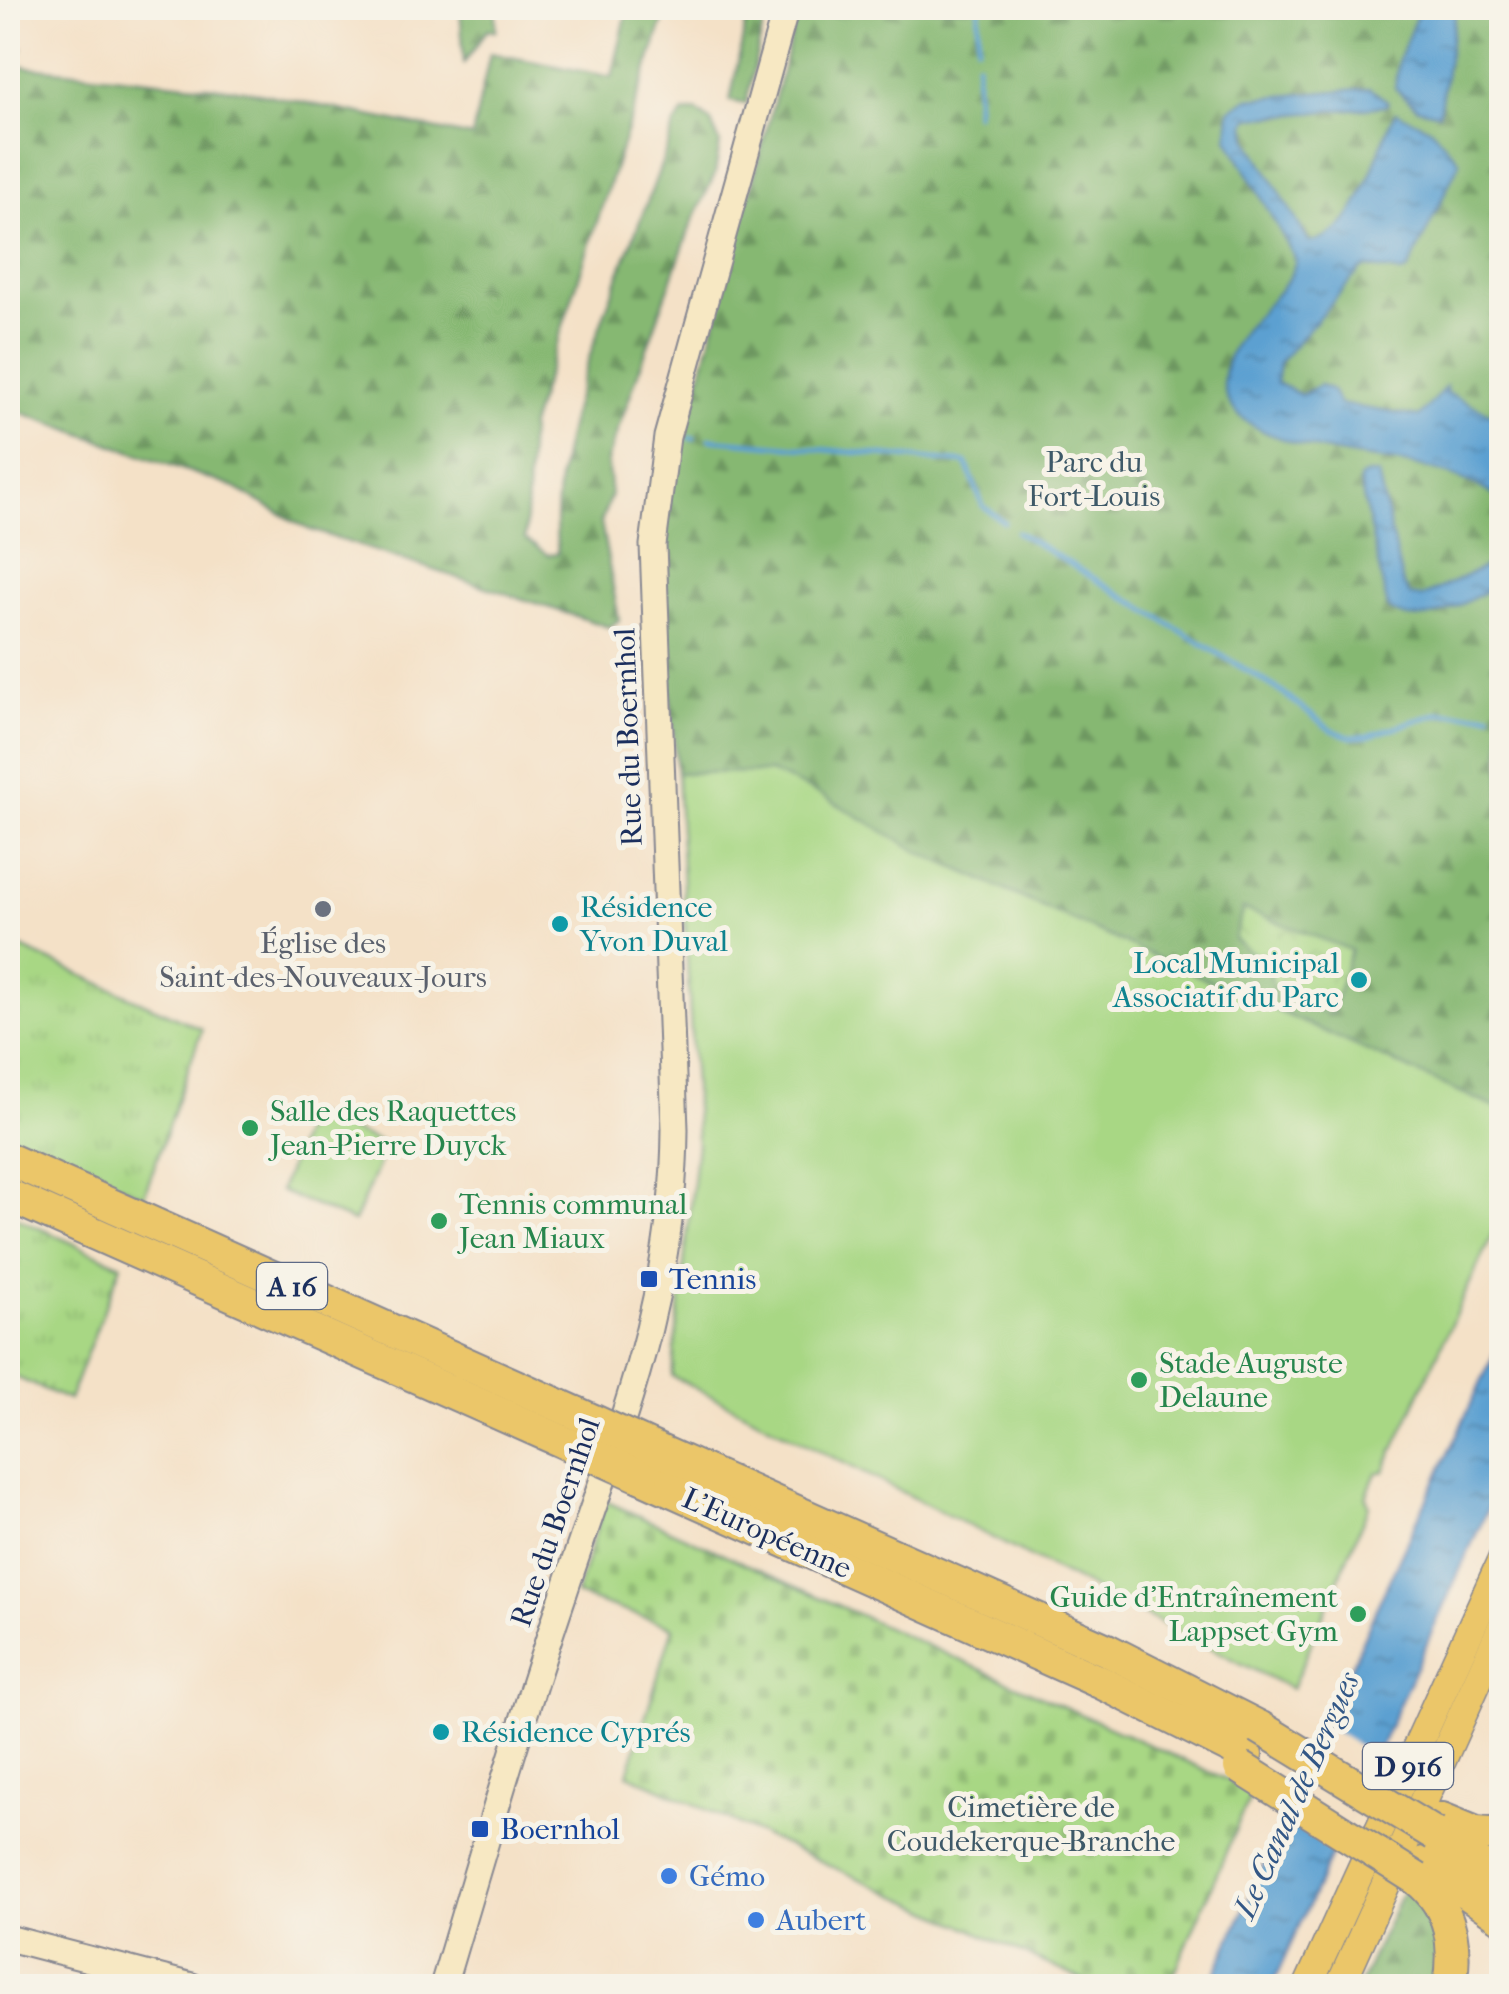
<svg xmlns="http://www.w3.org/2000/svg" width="1509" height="1994" font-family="'IM FELL French Canon',serif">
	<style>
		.grass { fill: url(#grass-tufts); stroke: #628371; stroke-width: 2.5 }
		.forest { fill: url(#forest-firs); stroke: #507468; stroke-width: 2.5 }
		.cemetery { fill: url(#cemetery-stones); stroke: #628371; stroke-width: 2.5 }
		.park { fill: url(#park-crowns); stroke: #628371; stroke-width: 2.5 }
		.pitch { fill: #a8d784; stroke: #628371; stroke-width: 2.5 }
		.water { fill: url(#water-ripples); stroke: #3c6898; stroke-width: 2.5 }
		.pier { fill: #f4e1c7 }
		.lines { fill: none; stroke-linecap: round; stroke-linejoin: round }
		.stream { stroke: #5ca0d1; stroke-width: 5 }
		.secondary-casing { stroke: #888892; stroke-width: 29 }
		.primary-casing { stroke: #888892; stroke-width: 31 }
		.highway-casing { stroke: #888892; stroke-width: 36 }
		.secondary { stroke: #f7e8c3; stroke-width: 25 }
		.primary { stroke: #ebc669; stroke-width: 28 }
		.highway { stroke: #ebc669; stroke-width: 32 }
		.highway-bridge-casing { stroke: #888892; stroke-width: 36; stroke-linecap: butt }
		.highway-bridge { stroke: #ebc669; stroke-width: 32 }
		.worship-dot { fill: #6b7280; stroke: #f7f3e8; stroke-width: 4 }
		.culture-dot { fill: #0f9aa8; stroke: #f7f3e8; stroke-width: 4 }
		.leisure-dot { fill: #2e9e5b; stroke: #f7f3e8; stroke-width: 4 }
		.transit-dot { fill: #1a4fb4; stroke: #f7f3e8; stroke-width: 4 }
		.shop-dot { fill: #3f7fe0; stroke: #f7f3e8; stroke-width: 4 }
		.labels { text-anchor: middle; stroke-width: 10; stroke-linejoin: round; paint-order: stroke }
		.shield { fill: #f7f3e8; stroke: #5d6a87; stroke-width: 2.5 }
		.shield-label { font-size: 28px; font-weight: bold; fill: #1b2f5e }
		.park-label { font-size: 30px; fill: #3e5968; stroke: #f7f3e8 }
		.street-label { font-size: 30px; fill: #1b2f5e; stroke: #f7f3e8 }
		.culture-label { font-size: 30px; fill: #0d838f; stroke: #f7f3e8; text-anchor: start }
		.worship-label { font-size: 30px; fill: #5b616d; stroke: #f7f3e8 }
		.leisure-label { font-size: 30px; fill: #27864d; stroke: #f7f3e8; text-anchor: start }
		.transit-label { font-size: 30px; fill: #164399; stroke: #f7f3e8; text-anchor: start }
		.shop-label { font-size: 30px; fill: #366cbe; stroke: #f7f3e8; text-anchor: start }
		.water-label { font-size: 32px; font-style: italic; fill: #325786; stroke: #f7f3e8 }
	</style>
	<defs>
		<pattern id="grass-tufts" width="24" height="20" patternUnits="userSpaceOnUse" patternTransform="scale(2.5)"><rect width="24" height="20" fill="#a8d784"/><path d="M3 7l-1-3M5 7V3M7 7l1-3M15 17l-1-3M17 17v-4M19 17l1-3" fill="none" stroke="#90b974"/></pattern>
		<pattern id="forest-firs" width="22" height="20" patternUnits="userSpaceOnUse" patternTransform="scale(2.5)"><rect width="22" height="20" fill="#86b872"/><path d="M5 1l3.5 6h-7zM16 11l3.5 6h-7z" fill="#6d9661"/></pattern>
		<pattern id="cemetery-stones" width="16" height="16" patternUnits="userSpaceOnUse" patternTransform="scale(2.5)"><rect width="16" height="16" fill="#a8d784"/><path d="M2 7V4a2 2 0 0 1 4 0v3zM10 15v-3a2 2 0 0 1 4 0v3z" fill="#90b974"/></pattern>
		<pattern id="park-crowns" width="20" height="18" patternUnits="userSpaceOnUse" patternTransform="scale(2.5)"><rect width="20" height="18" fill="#a8d784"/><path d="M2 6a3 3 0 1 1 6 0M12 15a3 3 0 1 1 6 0" fill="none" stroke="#90b974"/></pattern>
		<pattern id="water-ripples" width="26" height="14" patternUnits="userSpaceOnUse" patternTransform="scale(2.5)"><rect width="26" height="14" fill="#5ca0d1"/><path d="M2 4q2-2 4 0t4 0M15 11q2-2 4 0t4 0" fill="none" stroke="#4b83ad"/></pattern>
	</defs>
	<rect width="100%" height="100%" fill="#f7f3e8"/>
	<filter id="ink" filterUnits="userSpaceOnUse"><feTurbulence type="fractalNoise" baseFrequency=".01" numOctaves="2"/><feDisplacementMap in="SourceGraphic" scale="20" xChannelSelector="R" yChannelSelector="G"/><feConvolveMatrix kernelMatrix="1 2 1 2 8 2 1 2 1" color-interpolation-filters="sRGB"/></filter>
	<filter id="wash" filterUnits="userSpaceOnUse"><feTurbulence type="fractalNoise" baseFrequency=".0048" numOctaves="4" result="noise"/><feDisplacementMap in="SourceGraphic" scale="40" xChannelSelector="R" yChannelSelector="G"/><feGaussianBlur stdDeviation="2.25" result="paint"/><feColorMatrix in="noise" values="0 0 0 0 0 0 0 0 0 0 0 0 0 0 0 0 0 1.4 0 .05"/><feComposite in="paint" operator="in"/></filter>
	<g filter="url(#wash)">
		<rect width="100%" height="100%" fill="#f4e1c7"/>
		<g class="grass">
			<path d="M8,942L202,1029L144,1196L8,1138Z"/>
			<path d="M8,1214L121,1265L69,1400L8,1374Z"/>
		</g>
		<g class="forest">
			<path d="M460,8H496V31L488,29L464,63Z"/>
			<path d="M628,8H667L530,426L525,539L548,555L558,554C541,428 637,247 675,124L684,113L697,111L711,122L720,143L715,174L691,225L607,460L611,495L601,522L619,620L609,627L308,529L233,487L8,408V47L22,48L18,66L244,90L472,137L490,53L612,77Z"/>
			<path d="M749,8H767L746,104L730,101Z"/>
			<path d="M799,8H1501V1110L921,853L770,772L677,773L667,659L665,510Z"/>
			<path d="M1405,1886L1436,1923L1439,1986H1359Z"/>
		</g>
		<path class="cemetery" d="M605,1501L1252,1791L1169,1986H1096L628,1774L673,1627L576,1595Z"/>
		<path class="park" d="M1243,909L1351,950L1331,1014L1276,998L1268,965L1234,939Z"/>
		<g class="pitch">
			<path d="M770,772L820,794L921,853L1501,1110V1215L1384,1471L1376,1473L1366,1497L1369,1506L1292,1689L672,1376L697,1144L677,773Z"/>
			<path d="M309,1113L387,1145L354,1222L280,1191Z"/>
		</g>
		<g class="water">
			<path d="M1420,8H1462L1455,16L1439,113L1418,108L1395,88L1399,59Z"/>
			<path d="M1370,88L1388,102L1385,106L1249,118L1246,124L1248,139L1309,242C1363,239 1375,146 1396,112L1431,129L1460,161L1408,270L1402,273L1367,267L1360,270L1279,363L1276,383L1301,395L1320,385L1332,390L1339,404L1419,417L1446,386V392L1501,419V500C1474,481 1442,470 1409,464C1362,455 1215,447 1224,375C1231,323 1289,298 1296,260L1228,138L1230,110L1247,99Z"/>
			<path d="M1368,474L1378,475L1402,581L1410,595L1422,597L1501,559V583C1469,599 1421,635 1388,608L1360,482V477Z"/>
			<path d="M1501,1339V1479L1272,1986H1210L1381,1598Z"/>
		</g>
		<path class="pier" d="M1325,1725L1377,1757L1336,1848L1285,1817Z"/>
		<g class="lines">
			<g class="stream">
				<path d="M978,46L979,8"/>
				<path d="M976,114L977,63"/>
				<path d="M690,438H694"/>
				<path d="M710,439L966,463L983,506L1004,522"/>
				<path d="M1017,532L1276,688L1331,730L1351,737L1368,736L1439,713L1490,714"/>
			</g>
		</g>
	</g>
	<g filter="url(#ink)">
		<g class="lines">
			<defs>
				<g id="secondary">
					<path d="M8,1938L192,1986"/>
					<path d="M443,1986C482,1855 520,1723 564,1593C617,1433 674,1302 675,1129L653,545L667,437L786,8"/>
				</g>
				<g id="primary">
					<path d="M1308,1986L1502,1560"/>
					<path d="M1340,1986L1502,1627"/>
				</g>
				<g id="highway">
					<path d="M8,1159L576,1413"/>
					<path d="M8,1195L566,1443"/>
					<path d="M655,1449L1107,1650L1259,1727"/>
					<path d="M642,1477L1100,1682L1246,1755"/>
					<path d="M1442,1819L1476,1833L1502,1835"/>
					<path d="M1435,1834L1502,1879"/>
					<path d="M1424,1863L1502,1917"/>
					<path d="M1417,1879C1452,1907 1457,1945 1450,1986"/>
				</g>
			</defs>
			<use href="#secondary" class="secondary-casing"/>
			<use href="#primary" class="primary-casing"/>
			<use href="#highway" class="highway-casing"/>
			<use href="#secondary" class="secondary"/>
			<use href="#primary" class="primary"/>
			<use href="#highway" class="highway"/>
			<defs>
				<g id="highway-bridge">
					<path d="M576,1413L655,1449"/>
					<path d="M566,1443L642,1477"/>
					<path d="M1259,1727L1435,1834"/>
					<path d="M1240,1767L1417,1879"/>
				</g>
			</defs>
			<use href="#highway-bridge" class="highway-bridge-casing"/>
			<use href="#highway-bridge" class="highway-bridge"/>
		</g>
	</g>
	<circle class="worship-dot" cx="323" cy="909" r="10"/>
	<g class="culture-dot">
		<circle cx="560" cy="924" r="10"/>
		<circle cx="1359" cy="980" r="10"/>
		<circle cx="441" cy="1732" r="10"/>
	</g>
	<g class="leisure-dot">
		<circle cx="250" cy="1128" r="10"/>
		<circle cx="439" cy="1221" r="10"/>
		<circle cx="1139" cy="1380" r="10"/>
		<circle cx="1358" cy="1614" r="10"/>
	</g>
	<g class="transit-dot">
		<rect x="639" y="1269" width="20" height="20" rx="5"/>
		<rect x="470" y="1819" width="20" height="20" rx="5"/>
	</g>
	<g class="shop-dot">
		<circle cx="669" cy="1876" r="10"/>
		<circle cx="756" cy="1920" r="10"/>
	</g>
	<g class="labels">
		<g class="shield">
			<rect x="257" y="1263" width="70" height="46" rx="8"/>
			<rect x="1363" y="1743" width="90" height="46" rx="8"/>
		</g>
		<g class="shield-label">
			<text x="292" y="1296">A 16</text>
			<text x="1408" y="1776">D 916</text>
		</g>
		<g class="park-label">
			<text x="1094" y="472">Parc du<tspan x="1094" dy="34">Fort-Louis</tspan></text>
			<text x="1031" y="1817">Cimetière de<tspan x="1031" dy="34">Coudekerque-Branche</tspan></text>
		</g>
		<g class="street-label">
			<text transform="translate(628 737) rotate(-92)" y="10">Rue du Boernhol</text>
			<text transform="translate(555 1522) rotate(-71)" y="10">Rue du Boernhol</text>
			<text transform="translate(767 1533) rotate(24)" y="10">L'Européenne</text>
		</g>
		<g class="culture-label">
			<text x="580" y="917">Résidence<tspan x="580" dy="34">Yvon Duval</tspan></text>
			<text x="1339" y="973" text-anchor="end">Local Municipal<tspan x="1339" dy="34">Associatif du Parc</tspan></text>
			<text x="461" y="1742">Résidence Cyprés</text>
		</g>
		<g class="worship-label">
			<text x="323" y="953">Église des<tspan x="323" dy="34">Saint-des-Nouveaux-Jours</tspan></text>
		</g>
		<g class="leisure-label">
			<text x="270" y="1121">Salle des Raquettes<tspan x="270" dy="34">Jean-Pierre Duyck</tspan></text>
			<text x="459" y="1214">Tennis communal<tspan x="459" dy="34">Jean Miaux</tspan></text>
			<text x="1159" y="1373">Stade Auguste<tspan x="1159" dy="34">Delaune</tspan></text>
			<text x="1338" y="1607" text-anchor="end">Guide d'Entraînement<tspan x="1338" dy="34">Lappset Gym</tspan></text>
		</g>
		<g class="transit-label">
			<text x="669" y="1289">Tennis</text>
			<text x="500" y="1839">Boernhol</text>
		</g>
		<g class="shop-label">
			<text x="689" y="1886">Gémo</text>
			<text x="776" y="1930">Aubert</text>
		</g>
		<g class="water-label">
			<text transform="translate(1296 1795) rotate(-66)" y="11">Le Canal de Bergues</text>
		</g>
	</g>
	<rect width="1509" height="1994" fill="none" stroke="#f7f3e8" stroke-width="40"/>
</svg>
